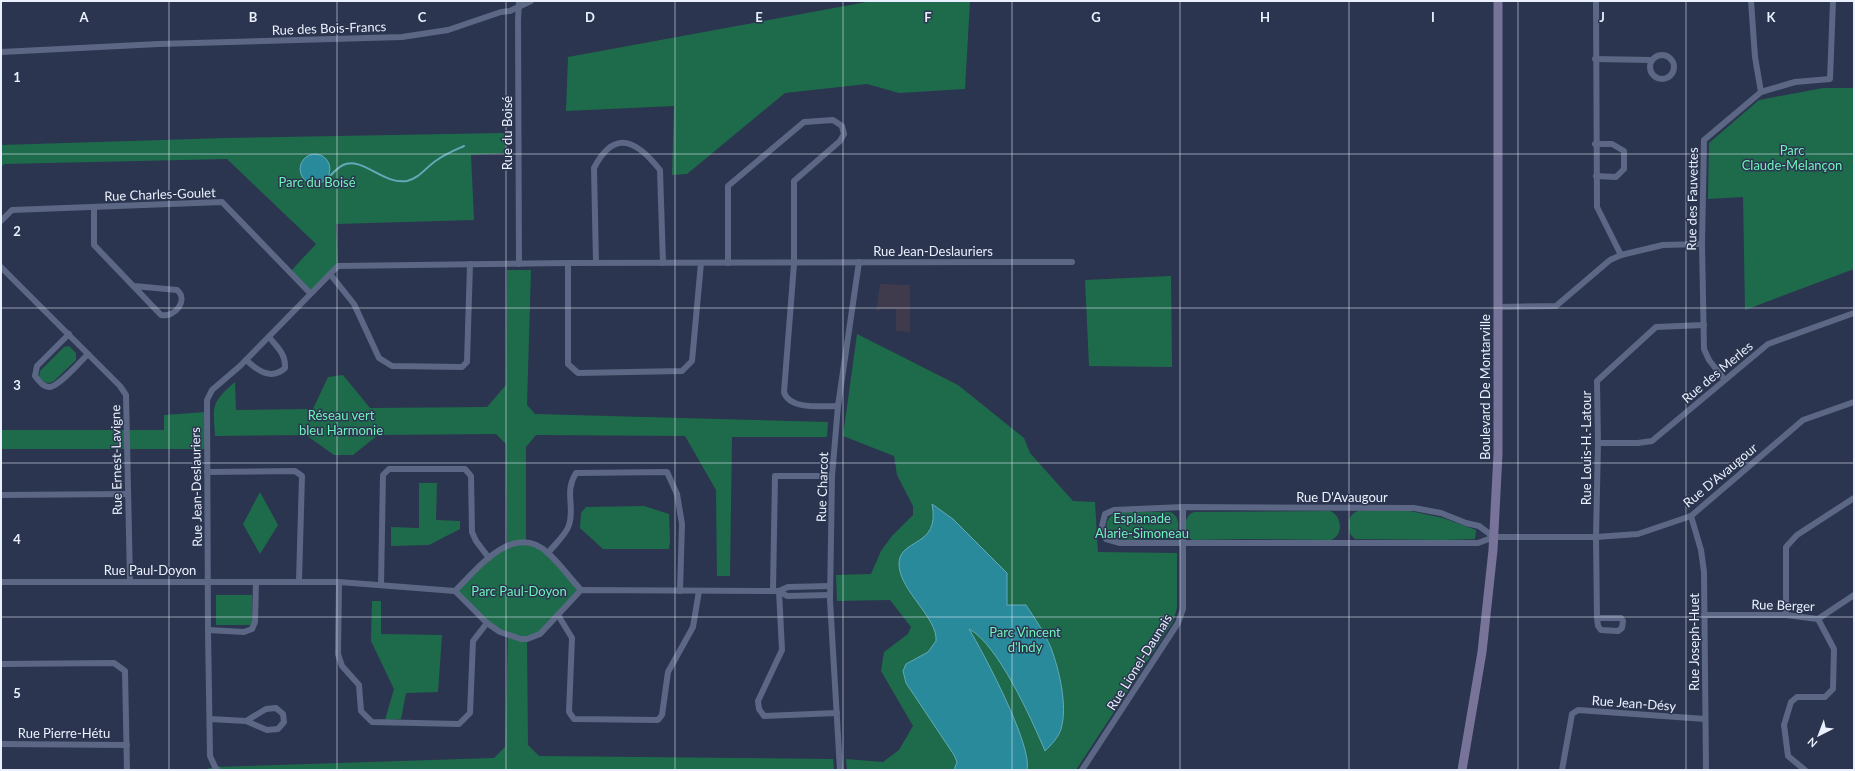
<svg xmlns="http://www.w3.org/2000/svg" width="1855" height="771" font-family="Lato,sans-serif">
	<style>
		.education { fill: #3f3b4c }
		.green { fill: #1e6b4c }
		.water { fill: #298a9c; stroke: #63a9b9 }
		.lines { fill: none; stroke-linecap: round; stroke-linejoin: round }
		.stream { stroke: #63a9b9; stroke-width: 2 }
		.street { stroke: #5b6784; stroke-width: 6 }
		.secondary { stroke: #787499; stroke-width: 9 }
		.grid { fill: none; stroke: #eaf0fe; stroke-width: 1; stroke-opacity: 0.55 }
		.labels { text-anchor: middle; stroke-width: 3; stroke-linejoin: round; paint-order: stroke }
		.street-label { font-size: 13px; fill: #eaf0fe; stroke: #2b354f }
		.park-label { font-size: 13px; fill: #70f3ba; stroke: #2b354f }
		.grid-label { font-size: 13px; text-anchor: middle; font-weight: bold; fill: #eaf0fe; stroke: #2b354f; stroke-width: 3; stroke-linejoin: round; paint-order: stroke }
	</style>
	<rect width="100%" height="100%" fill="#2b354f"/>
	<path class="education" d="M880,284L910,285V332L896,331V309H881L876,312Z"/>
	<g class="green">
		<path d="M872,1H970L965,89L899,93L867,84L785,93L687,174L672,175L674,106L566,111L568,57Z"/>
		<path d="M1823,88H1854V269L1745,310L1743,197L1708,199L1709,143L1759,100Z"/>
		<path d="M505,133L506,153L471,155L474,220L336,224L338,266L310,293L290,272L316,244L227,159L4,164L1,167V145L226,138Z"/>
		<path d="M507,270H531L527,405L535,414L828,422L827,437H732L730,576H717L716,490L685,436L536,435L526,447V543L538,546L581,590L540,634L527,639L528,745L539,756L833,759L834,770H202L215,767L494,758L505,747L508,635L500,632L455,591L507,545L506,444L496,434L378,435L353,455H334L306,435L215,436C213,405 211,403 235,382L236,410L313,409L328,377L343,375L370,408L487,407L506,385Z"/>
		<path d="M1171,276L1172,367L1089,366L1085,280Z"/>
		<path d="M857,334L958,385L1024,438L1030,453L1073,501L1095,502L1098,552L1177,553V608L1173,622L1076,770H847L846,759L883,762L899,750L913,726L881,671L884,652L908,634L911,627L890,600L837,601L836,575L871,574L881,551L892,536L913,515V506L897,475L894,456L843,436Z"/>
		<path d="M69,346L76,353V360L54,381C47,385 44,382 39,377L40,371L64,347Z"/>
		<path d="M206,412L207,449H1V430H164V415Z"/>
		<path d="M419,483H437L436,520L460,521V529L429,545L391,546V527L419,528Z"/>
		<path d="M260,492L278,525L260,554L243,524Z"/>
		<path d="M644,506L669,514L670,540L669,549H603L580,528L581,513L586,507Z"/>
		<path d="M1330,511C1342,515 1344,536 1331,540L1243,539L1193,540C1182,536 1183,515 1194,512Z"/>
		<path d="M1358,511H1410L1443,518L1476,530L1475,539L1444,540L1355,539L1350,534C1348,525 1347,515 1358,511Z"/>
		<path d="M1170,512C1180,515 1181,532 1173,539L1118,540C1107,536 1101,521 1114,514C1121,510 1160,512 1170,512Z"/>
		<rect x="216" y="595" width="36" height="30"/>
		<path d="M372,601H381V634L442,635L438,692L406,693L401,719L385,720L394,689L371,641Z"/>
	</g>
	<g class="water">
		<circle cx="315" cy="169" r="15"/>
		<path d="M932,504L953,519L1007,573V605H1026C1035,619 1045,633 1051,648C1059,669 1068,706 1061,729C1058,738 1052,744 1045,751C1032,720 998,644 969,629C983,652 1033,746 1027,770H954L957,762L954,755L906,683L903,671L906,664L928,652L936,641C938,618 900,591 899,565C898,537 941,549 932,504Z"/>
	</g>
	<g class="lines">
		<path class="stream" d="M327,179C332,174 337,168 343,165C362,156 383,185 407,181C420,178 426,167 437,160C445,154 455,150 464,146"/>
		<g class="street">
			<path d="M1596,1L1597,207L1621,255"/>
			<path d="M1751,1L1755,57L1761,92"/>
			<path d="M1,52L159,44L402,37L448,30L501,12L510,11L531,1"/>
			<circle cx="1662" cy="67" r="12"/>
			<path d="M1595,59L1651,60"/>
			<path d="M1595,144H1612L1624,151V169L1616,177L1596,176"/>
			<path d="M94,207V245L161,315C175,318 189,300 177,290L134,286"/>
			<path d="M1,221L12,210L222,202L310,293"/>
			<path d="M568,263V364L578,373L682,371L692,361L701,263"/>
			<path d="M596,263L594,168C615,128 637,141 660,170L663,263"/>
			<path d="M728,263V186L804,122L833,120L842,126L844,134L840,141L794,181V264L784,392C789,410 822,406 838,406"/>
			<path d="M519,264L518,20L519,1"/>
			<path d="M1,267L120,386L126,395L130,581"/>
			<path d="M330,274L354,304L379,358L392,366L462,367L467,362L470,264"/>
			<path d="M1498,307L1556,306L1610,260L1621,255L1663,245L1702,244"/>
			<path d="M69,334L37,366L35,376C39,381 43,387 50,387C60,385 80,362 88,354"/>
			<path d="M246,360C257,370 271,381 285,368C286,354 277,347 269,337"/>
			<path d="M1724,379L1709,360L1704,349L1702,244L1704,140L1761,92L1795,82L1830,79L1833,1"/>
			<path d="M1598,443H1638L1652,441L1768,344L1854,313"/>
			<path d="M207,472L295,471L302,476L299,581"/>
			<path d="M1,495L128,494"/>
			<path d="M1691,516L1701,550L1704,572L1706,770"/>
			<path d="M1494,537L1479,526L1466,523L1441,513L1414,508L1183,507L1114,510L1105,514L1102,526L1106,539L1120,543H1478L1494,537H1596L1638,534L1691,516L1803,420L1854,402"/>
			<path d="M548,553C554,545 566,535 569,525C575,506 564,492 576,473L667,472L677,494L682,524L680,591"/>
			<path d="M1,582H339L455,591L487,623L500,632L521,639H527L540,634L581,590L779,591L788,587L830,586"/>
			<path d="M339,582L338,654L342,666L359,685L361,711L372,722L459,724L470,713L473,641L487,623"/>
			<path d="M381,585L383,475L389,469H465L471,476L472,532L476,541L489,558"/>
			<path d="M455,591C478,568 514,521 548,553C560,564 570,578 581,590"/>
			<path d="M773,591L775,476H832"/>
			<path d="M779,591L782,650L758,701L759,709L764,716L837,713"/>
			<path d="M779,591L787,596L830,595"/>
			<path d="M558,615L572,638L569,712L574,719L658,720L662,715L668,672L693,627L699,591"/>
			<path d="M1704,615H1786L1818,619L1854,595"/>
			<path d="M1786,615V547L1797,535L1854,498"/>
			<path d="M1597,618H1621L1623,621L1622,628L1618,631L1601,630L1598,626L1597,618L1596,537L1598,443L1597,381L1656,327L1704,325"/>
			<path d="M208,630L244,632L252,629L255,622L256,582"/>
			<path d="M1,664L114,663L125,671L127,770"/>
			<path d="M210,719L246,721L267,730L278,729L284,722L283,714L276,708L266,709L246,721"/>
			<path d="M1,744L127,745"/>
			<path d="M218,770L215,767L210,756L208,630L207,400L212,390L240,366L338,266L568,263L1072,262"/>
			<path d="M840,770L830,600L832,476L838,406L859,262"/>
			<path d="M1082,770L1178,623L1183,609V507"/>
			<path d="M1562,770L1572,714L1578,710L1705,719"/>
			<path d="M1805,770L1788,756L1784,725L1791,702L1797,697H1825L1833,689L1834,649L1818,619"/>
		</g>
		<path class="secondary" d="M1462,770L1482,652L1493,550L1498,454V1"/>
	</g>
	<path class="grid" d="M169,1V770M337,1V770M506,1V770M675,1V770M843,1V770M1012,1V770M1180,1V770M1349,1V770M1518,1V770M1686,1V770M1,154H1854M1,308H1854M1,463H1854M1,617H1854"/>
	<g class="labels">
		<g class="street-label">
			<text transform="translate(329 28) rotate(-2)" y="5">Rue des Bois-Francs</text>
			<text transform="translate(507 133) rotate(-90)" y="5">Rue du Boisé</text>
			<text transform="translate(160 194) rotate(-2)" y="5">Rue Charles-Goulet</text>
			<text transform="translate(1692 199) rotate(-89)" y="5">Rue des Fauvettes</text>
			<text x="933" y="256">Rue Jean-Deslauriers</text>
			<text transform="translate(1717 372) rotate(-40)" y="5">Rue des Merles</text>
			<text transform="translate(1485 387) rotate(-90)" y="5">Boulevard De Montarville</text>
			<text transform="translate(1586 448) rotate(-90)" y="5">Rue Louis-H.-Latour</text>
			<text transform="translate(116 460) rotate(-91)" y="5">Rue Ernest-Lavigne</text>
			<text transform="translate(1720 475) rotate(-40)" y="5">Rue D'Avaugour</text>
			<text transform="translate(196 487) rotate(-91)" y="5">Rue Jean-Deslauriers</text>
			<text transform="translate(822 487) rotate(-88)" y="5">Rue Charcot</text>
			<text x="1342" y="502">Rue D'Avaugour</text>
			<text x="150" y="575">Rue Paul-Doyon</text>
			<text transform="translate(1783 605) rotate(2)" y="5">Rue Berger</text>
			<text transform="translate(1694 642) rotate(-90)" y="5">Rue Joseph-Huet</text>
			<text transform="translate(1139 662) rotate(-58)" y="5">Rue Lionel-Daunais</text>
			<text transform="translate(1634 703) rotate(4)" y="5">Rue Jean-Désy</text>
			<text x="64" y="738">Rue Pierre-Hétu</text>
		</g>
		<g class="park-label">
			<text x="1792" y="155">Parc<tspan x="1792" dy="15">Claude-Melançon</tspan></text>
			<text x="317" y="187">Parc du Boisé</text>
			<text x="341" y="420">Réseau vert<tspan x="341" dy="15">bleu Harmonie</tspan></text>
			<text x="1142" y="523">Esplanade<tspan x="1142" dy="15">Alarie-Simoneau</tspan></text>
			<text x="519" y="596">Parc Paul-Doyon</text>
			<text x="1025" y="637">Parc Vincent<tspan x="1025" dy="15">d'Indy</tspan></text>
		</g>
	</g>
	<g class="grid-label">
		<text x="84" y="22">A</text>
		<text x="253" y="22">B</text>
		<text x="422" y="22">C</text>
		<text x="590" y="22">D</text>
		<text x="759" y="22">E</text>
		<text x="928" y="22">F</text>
		<text x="1096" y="22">G</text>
		<text x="1265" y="22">H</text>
		<text x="1433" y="22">I</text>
		<text x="1602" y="22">J</text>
		<text x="1771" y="22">K</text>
		<text x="17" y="82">1</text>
		<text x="17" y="236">2</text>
		<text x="17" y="390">3</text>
		<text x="17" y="544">4</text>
		<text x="17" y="698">5</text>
	</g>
	<rect width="1855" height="771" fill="none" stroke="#eaf0fe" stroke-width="4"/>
	<g transform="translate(1819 735) rotate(222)" stroke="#2b354f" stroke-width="3" paint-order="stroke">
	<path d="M0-3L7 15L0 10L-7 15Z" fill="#eaf0fe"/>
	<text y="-6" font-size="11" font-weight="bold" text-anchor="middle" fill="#eaf0fe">N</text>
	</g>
</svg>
